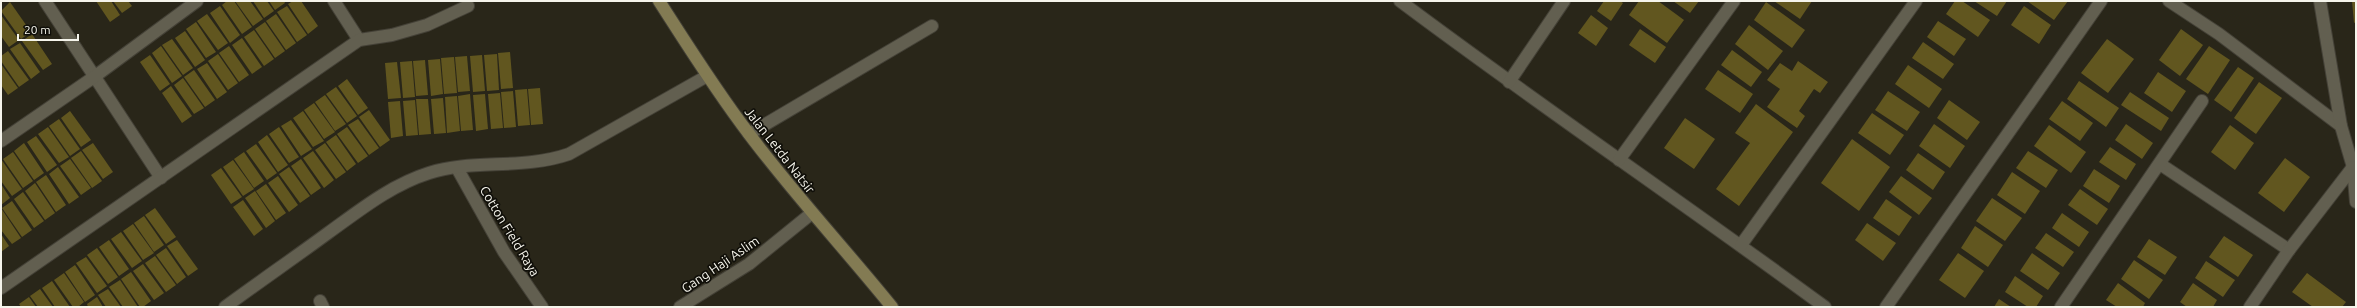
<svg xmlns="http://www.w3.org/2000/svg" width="2357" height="308" font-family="Ubuntu,sans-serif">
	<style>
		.building { fill: #61561f }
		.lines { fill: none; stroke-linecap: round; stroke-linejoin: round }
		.street-casing { stroke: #444137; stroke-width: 14 }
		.secondary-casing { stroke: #444137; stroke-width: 14 }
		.street { stroke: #625f50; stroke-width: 12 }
		.secondary { stroke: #837b53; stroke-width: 12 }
		.labels { text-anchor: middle; stroke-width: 3.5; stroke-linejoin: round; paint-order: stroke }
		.street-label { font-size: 13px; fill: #f5f4eb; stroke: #100f09 }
	</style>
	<rect width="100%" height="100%" fill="#292619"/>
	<g class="building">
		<path d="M96,1H111L120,15L110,22Z"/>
		<path d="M113,1H128L132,6L122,13Z"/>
		<path d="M227,1H234L252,27L242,34L222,5Z"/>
		<path d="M235,1H250L263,19L253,26Z"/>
		<path d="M253,1H267L274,11L264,18Z"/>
		<path d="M269,1H284L285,3L275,10Z"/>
		<path d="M293,1H301L318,26L308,34L288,4Z"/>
		<path d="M1604,1H1620L1623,3L1611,21L1597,11Z"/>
		<path d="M1639,1H1658L1684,20L1667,43L1629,15Z"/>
		<path d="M1673,1H1699L1690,13Z"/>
		<path d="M1774,1H1812L1800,19Z"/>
		<path d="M1955,1H1962L1990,20L1978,37L1946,14Z"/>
		<path d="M1974,1H2007L1997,16Z"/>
		<path d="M2027,1H2068L2054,20Z"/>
		<path d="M2352,1H2356V22L2354,23Z"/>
		<path d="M10,2L31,32L21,39L1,11Z"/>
		<path d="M1766,2L1805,30L1792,48L1754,20Z"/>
		<path d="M220,6L240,35L230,43L210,13Z"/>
		<path d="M287,6L307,35L297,42L277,12Z"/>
		<path d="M2024,6L2051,25L2039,44L2011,25Z"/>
		<path d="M207,14L228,43L218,50L197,21Z"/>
		<path d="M276,14L296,43L286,50L266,21Z"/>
		<path d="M1,15L19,40L9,47L1,36Z"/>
		<path d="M1591,15L1608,28L1596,46L1578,33Z"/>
		<path d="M1938,21L1966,39L1954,56L1927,37Z"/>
		<path d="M196,22L216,52L206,58L186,29Z"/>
		<path d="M265,22L285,51L275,58L255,29Z"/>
		<path d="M1749,25L1783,51L1768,70L1735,44Z"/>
		<path d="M1640,29L1666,47L1655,63L1629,45Z"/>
		<path d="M2181,29L2203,45L2180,76L2159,60Z"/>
		<path d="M254,30L274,59L264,66L244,37Z"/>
		<path d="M185,31L205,60L195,67L175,38Z"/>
		<path d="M32,34L52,64L43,70L22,41Z"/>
		<path d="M242,38L262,67L252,74L232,45Z"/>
		<path d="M172,39L193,68L183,75L162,45Z"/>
		<path d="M2107,39L2134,59L2108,93L2081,73Z"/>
		<path d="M1923,42L1954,64L1943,79L1912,58Z"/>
		<path d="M20,43L40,72L31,79L10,49Z"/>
		<path d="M161,46L182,76L172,83L152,53Z"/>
		<path d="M229,46L249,75L239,82L219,53Z"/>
		<path d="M2209,46L2230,60L2208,94L2186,79Z"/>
		<path d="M1732,50L1762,72L1751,87L1721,65Z"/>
		<path d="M8,51L29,80L19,87L1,61V56Z"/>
		<path d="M510,52L513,88L501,89L498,53Z"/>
		<path d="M218,54L238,83L228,90L208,61Z"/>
		<path d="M497,54L499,90L487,91L484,55Z"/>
		<path d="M150,55L170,84L160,91L140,62Z"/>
		<path d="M482,55L485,91L473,92L470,56Z"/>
		<path d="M467,56L470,91L458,92L455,57Z"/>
		<path d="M454,57L457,93L444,94L441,58Z"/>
		<path d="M440,59L443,94L431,96L428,60Z"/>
		<path d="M425,60L428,95L416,96L413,61Z"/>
		<path d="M412,61L415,97L403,98L400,62Z"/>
		<path d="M1798,61L1828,82L1820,93L1814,89L1799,111L1805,116L1797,128L1767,107L1780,89L1767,80L1780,63L1792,71Z"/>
		<path d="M397,62L401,98L388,99L385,63Z"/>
		<path d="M207,63L227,92L217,99L197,69Z"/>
		<path d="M1,64L18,88L8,95L1,85Z"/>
		<path d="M1908,65L1942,89L1929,108L1895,84Z"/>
		<path d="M2238,67L2254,78L2231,112L2214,100Z"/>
		<path d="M194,70L215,100L205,107L184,77Z"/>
		<path d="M1718,70L1753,94L1740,113L1705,89Z"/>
		<path d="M2158,72L2186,91L2172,112L2144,93Z"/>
		<path d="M183,78L204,108L194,114L174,85Z"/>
		<path d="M347,79L368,108L358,115L338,86Z"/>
		<path d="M2079,81L2119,108L2106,127L2067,99Z"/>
		<path d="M2259,82L2282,98L2256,134L2234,118Z"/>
		<path d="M171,86L192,116L182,123L162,93Z"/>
		<path d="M336,87L357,116L347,123L326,94Z"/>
		<path d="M540,88L543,124L531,125L528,89Z"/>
		<path d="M527,89L530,125L518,126L515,90Z"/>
		<path d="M513,91L516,127L504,128L501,92Z"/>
		<path d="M1888,91L1920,112L1907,131L1875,110Z"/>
		<path d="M2130,92L2169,118L2161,131L2121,105Z"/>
		<path d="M500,93L503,128L491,129L488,94Z"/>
		<path d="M470,94L473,130L461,131L458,96Z"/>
		<path d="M485,94L488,129L476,131L473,95Z"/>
		<path d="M325,95L346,124L335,131L315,102Z"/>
		<path d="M457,96L460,131L447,133L445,97Z"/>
		<path d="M443,98L446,133L434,134L431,99Z"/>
		<path d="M416,99H428L431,134L419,135Z"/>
		<path d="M415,100L418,135L406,136L403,101Z"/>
		<path d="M1949,100L1980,122L1967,140L1937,118Z"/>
		<path d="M400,101L403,136L391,138L388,102Z"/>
		<path d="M2062,101L2093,123L2080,141L2049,119Z"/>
		<path d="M314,103L335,132L324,139L304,110Z"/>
		<path d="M1756,104L1793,132L1739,206L1716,189L1750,143L1735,133Z"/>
		<path d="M369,110L390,140L380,147L359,117Z"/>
		<path d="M70,111L91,140L81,147L61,118Z"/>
		<path d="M303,111L324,141L313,147L293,118Z"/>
		<path d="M1872,113L1904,135L1890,155L1858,133Z"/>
		<path d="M1685,118L1715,139L1694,169L1664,148Z"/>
		<path d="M59,119L80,149L70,156L49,126Z"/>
		<path d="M358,119L379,148L369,155L348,125Z"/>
		<path d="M291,120L312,149L301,156L281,126Z"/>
		<path d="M1934,124L1965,146L1950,168L1919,146Z"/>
		<path d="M2126,124L2153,143L2142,159L2115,140Z"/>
		<path d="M2049,125L2086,152L2071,173L2034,146Z"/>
		<path d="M2230,125L2254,143L2235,170L2211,152Z"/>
		<path d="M48,127L69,157L59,163L38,134Z"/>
		<path d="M279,127L299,157L289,163L269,134Z"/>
		<path d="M347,127L368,156L358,163L337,134Z"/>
		<path d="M267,135L288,165L278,172L258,142Z"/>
		<path d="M336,135L356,164L347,171L326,142Z"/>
		<path d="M36,136L57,165L47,172L27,142Z"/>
		<path d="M1852,139L1890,167L1859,211L1821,183Z"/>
		<path d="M24,143L44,173L34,180L14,151Z"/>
		<path d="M93,143L113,172L103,179L82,150Z"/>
		<path d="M325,143L346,172L336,179L315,150Z"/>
		<path d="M256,144L277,173L267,180L246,151Z"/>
		<path d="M2110,147L2136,164L2126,180L2099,162Z"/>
		<path d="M81,151L102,181L92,188L71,158Z"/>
		<path d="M313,151L334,180L324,188L303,158Z"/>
		<path d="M2028,151L2058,170L2046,188L2016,168Z"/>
		<path d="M13,152L33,181L23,188L3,159Z"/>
		<path d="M244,152L264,181L254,188L234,159Z"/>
		<path d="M1918,153L1945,172L1933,190L1906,170Z"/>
		<path d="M2285,158L2310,177L2284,212L2258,193Z"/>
		<path d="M1,159L22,189L12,196L1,181Z"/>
		<path d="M70,159L91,188L81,195L60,166Z"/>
		<path d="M301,159L321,188L311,195L291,166Z"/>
		<path d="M233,160L254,189L243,196L223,167Z"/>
		<path d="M58,167L79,197L69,204L49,174Z"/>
		<path d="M289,167L310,196L300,203L279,174Z"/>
		<path d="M221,168L242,197L231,204L211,175Z"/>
		<path d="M2094,169L2120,186L2109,203L2083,186Z"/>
		<path d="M2012,172L2040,191L2025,214L1997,195Z"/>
		<path d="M46,175L66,205L56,212L36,182Z"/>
		<path d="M278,176L298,205L289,212L268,183Z"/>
		<path d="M1901,176L1932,198L1919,215L1889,192Z"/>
		<path d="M35,183L55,213L45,220L25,191Z"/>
		<path d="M1,184L10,198L1,205Z"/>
		<path d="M266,184L286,213L276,220L256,191Z"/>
		<path d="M2080,189L2108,209L2097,225L2068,205Z"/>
		<path d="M255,191L275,221L266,228L245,198Z"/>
		<path d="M23,192L44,221L34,228L14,199Z"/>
		<path d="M1992,198L2022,218L2005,241L1976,221Z"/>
		<path d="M1886,199L1912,217L1899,236L1873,218Z"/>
		<path d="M243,200L263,229L254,236L233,207Z"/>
		<path d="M12,201L32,230L22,237L2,208Z"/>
		<path d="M1,208L21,238L12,244L1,230Z"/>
		<path d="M155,208L176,237L166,244L145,215Z"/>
		<path d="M2062,213L2089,232L2079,247L2052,228Z"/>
		<path d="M144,216L164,245L154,252L134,223Z"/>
		<path d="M1867,223L1896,243L1883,261L1855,240Z"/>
		<path d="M133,224L154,253L143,260L123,231Z"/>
		<path d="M1975,226L2003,245L1988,267L1961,248Z"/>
		<path d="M121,232L142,261L132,268L111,239Z"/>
		<path d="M2046,233L2074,252L2063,267L2035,248Z"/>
		<path d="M1,234L9,246L1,252Z"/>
		<path d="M2224,236L2253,255L2238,277L2209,257Z"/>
		<path d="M2149,239L2177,257L2165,275L2137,257Z"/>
		<path d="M109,240L129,269L119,276L99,247Z"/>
		<path d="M177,240L198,269L188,276L167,246Z"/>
		<path d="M97,248L118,277L108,284L87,255Z"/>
		<path d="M166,248L186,277L177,284L156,255Z"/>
		<path d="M1958,253L1984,271L1965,298L1939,280Z"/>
		<path d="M2032,253L2060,273L2048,290L2020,271Z"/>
		<path d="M155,256L176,285L166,292L145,263Z"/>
		<path d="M86,257L107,286L97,293L76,263Z"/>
		<path d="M2134,260L2163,280L2149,299L2121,279Z"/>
		<path d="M2206,261L2235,280L2223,297L2195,278Z"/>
		<path d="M143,264L164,293L154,300L133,271Z"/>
		<path d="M75,265L95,295L85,302L65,272Z"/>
		<path d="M131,272L151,301L143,307H140L121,279Z"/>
		<path d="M64,273L84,302L78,307H73L54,280Z"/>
		<path d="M2307,273L2346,302L2342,307H2313L2292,292Z"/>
		<path d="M2015,276L2043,296L2036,307H2028L2005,292Z"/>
		<path d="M120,280L138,307H123L109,287Z"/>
		<path d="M52,281L70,307H55L42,288Z"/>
		<path d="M2118,283L2145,303L2143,307H2117L2106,300Z"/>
		<path d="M2193,283L2217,300L2213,307H2187L2180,302Z"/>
		<path d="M40,289L53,307H38L30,296Z"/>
		<path d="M108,289L121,307H106L98,295Z"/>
		<path d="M29,297L36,307H21L19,304Z"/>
		<path d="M97,297L103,307H88L87,304Z"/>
		<path d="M1999,299L2011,307H1994Z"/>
	</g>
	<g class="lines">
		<defs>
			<g id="street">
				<path d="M45,1L161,178"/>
				<path d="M334,1L359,40"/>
				<path d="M1400,1C1540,106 1685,204 1825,307"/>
				<path d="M2169,1L2219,34L2341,126"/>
				<path d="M2320,1L2341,126L2353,167L2356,202"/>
				<path d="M1509,82L1564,1"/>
				<path d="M749,134L932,26"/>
				<path d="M1,141L94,77L197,1"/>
				<path d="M1619,160L1734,1"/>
				<path d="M2160,164L2289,250"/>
				<path d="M457,168L504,252L542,307"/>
				<path d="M1741,245L1916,1"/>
				<path d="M1,288L359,40L392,35L427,25L468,6"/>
				<path d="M320,301L323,307"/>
				<path d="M225,307C259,282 294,258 328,233C360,210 391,185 429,173C472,159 523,170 569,154L707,76"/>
				<path d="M680,307L749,264L812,213"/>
				<path d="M1886,307L2101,1"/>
				<path d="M2061,307L2202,101"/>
				<path d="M2250,307L2289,250L2353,167"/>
			</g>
			<path id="secondary" d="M659,1C688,46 716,91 749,134C794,194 845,249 892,307"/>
		</defs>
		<use href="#street" class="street-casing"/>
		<use href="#secondary" class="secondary-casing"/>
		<use href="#street" class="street"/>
		<use href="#secondary" class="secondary"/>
	</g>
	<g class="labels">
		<g class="street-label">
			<text transform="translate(780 150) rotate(52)" y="5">Jalan Letda Natsir</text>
			<text transform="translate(510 231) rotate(59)" y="5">Cotton Field Raya</text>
			<text transform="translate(720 264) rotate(-34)" y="5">Gang Haji Aslim</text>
		</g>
	</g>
	<rect width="2357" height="308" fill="none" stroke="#f5f4eb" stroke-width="4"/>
	<path d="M18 34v6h60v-6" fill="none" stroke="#f5f4eb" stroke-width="2"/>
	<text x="24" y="34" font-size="12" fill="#f5f4eb" stroke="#100f09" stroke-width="3" paint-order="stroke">20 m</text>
</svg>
